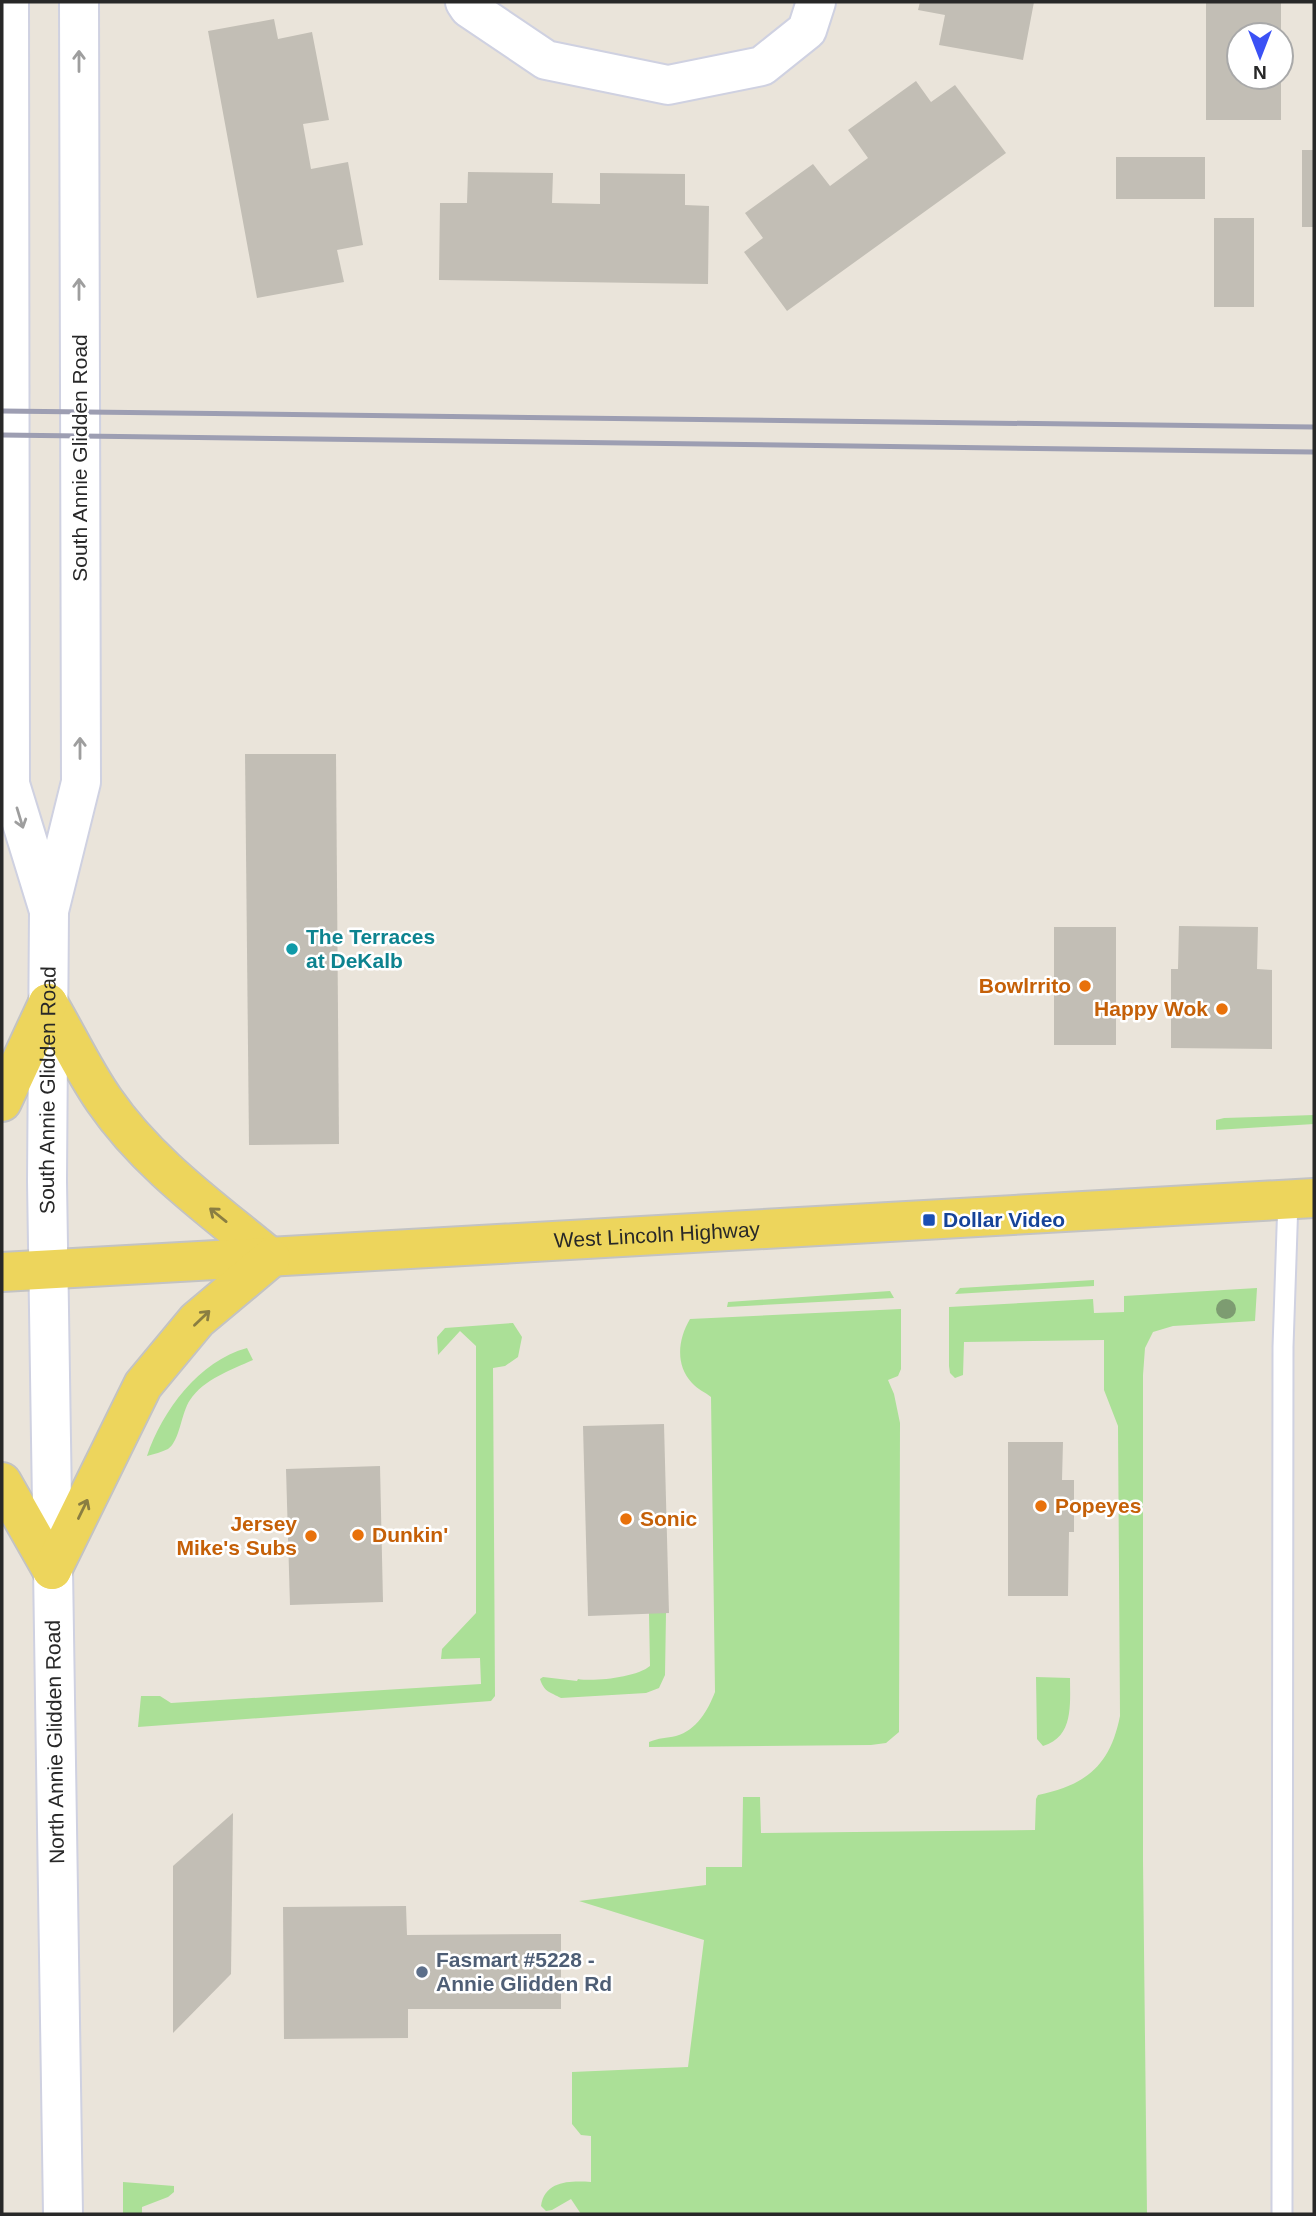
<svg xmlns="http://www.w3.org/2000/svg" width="1316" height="2216" font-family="Arial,sans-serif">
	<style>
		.green { fill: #abe097 }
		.building { fill: #c2beb5 }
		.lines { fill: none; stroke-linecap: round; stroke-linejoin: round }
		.lane-casing { stroke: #cfd1e1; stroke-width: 23 }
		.street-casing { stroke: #cfd1e1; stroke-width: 42 }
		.secondary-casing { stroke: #cfd1e1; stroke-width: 42 }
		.primary-casing { stroke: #c3c3c3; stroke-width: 42 }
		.lane { stroke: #fff; stroke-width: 19 }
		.street { stroke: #fff; stroke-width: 38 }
		.secondary { stroke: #fff; stroke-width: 38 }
		.primary { stroke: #edd55c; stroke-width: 38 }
		.rail { stroke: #9d9eb2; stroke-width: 5 }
		.tree { fill: #7d9c71 }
		.oneway { stroke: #9e9e9e }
		.oneway2 { stroke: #8a7e42 }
		.culture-dot { fill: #0f9aa8; stroke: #fff; stroke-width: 2.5 }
		.food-dot { fill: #e8710a; stroke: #fff; stroke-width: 2.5 }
		.transit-dot { fill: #1a4fb4; stroke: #fff; stroke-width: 2.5 }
		.service-dot { fill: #5c6f8a; stroke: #fff; stroke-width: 2.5 }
		.labels { text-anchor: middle; stroke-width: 5; stroke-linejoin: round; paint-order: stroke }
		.street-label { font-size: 21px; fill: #282828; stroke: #fff }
		.culture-label { font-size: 21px; font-weight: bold; fill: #0d838f; stroke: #fff; text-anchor: start }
		.food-label { font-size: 21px; font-weight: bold; fill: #c56008; stroke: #fff; text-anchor: end }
		.transit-label { font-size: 21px; font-weight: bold; fill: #164399; stroke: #fff; text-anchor: start }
		.service-label { font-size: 21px; font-weight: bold; fill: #4e5e75; stroke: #fff; text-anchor: start }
	</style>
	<rect width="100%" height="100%" fill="#eae4da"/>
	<g class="green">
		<path d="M1314,1115V1124L1216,1130V1120L1224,1118Z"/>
		<path d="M1094,1280V1286L955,1294L960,1288Z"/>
		<path d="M1257,1288L1255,1321L1173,1326L1153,1332L1145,1348L1143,1375V1861L1147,2214H581L571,2199L552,2210L546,2211L541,2206C545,2180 571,2181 591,2182V2136L581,2135L572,2124V2072L688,2067L704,1940L579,1901L706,1885V1867H742L743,1797H760L761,1833L1035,1830L1036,1799L1038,1795C1086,1785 1110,1766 1120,1716L1118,1426L1104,1390V1340L964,1342L963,1375L955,1378L950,1373L949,1366V1307L1093,1299L1094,1313L1124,1312V1296Z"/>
		<path d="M890,1291L894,1298L727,1307L728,1302Z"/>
		<path d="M901,1309V1369L898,1376L888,1380L894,1394L900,1423L899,1732L886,1743L871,1745L649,1747V1742C658,1738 667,1738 676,1736C697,1730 708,1710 715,1692L711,1397C705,1392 697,1389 692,1383C675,1365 678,1339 690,1319Z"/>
		<path d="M513,1323L522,1337L518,1357L505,1366L493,1368L495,1696L491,1701L138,1727L141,1696H160L171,1703L481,1684L480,1658L441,1659L442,1649L476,1613V1346L460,1331L438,1355L437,1337L445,1328Z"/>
		<path d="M247,1348L253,1360C231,1370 204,1379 190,1400C181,1413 180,1441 168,1449C162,1452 154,1454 147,1456C162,1411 199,1361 247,1348Z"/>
		<path d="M649,1613H666L665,1675L659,1688L646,1693L561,1698C550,1692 544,1692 540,1679L543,1677L577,1681L578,1679C595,1682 637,1677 650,1666Z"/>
		<path d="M1036,1677L1070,1678C1070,1704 1074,1737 1043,1746L1037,1739Z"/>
		<path d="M123,2182L174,2186V2192L168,2197L142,2207V2214H123Z"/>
	</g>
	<g class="building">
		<path d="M920,2H1034L1023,60L939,45L945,15L918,10Z"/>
		<path d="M1206,2H1281V35H1239V77H1281V120H1206Z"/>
		<path d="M274,19L278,39L312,32L329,120L303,124L311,169L348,162L363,245L337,250L344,282L257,298L208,31Z"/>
		<path d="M916,81L931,102L955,85L1006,153L787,311L744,252L763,238L745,213L813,164L830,186L868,158L848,130Z"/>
		<rect x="1302" y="150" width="12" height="77"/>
		<rect x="1116" y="157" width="89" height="42"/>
		<path d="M468,172L553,173L552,203L600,204V173L685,174V205L709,206L708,284L439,280L440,203H467Z"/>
		<rect x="1214" y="218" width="40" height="89"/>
		<path d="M245,754H336L339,1144L249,1145Z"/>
		<path d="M1179,926L1258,927L1257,969L1272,970V1049L1171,1048V969H1178Z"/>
		<rect x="1054" y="927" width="62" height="118"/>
		<path d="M664,1424L669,1613L588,1616L583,1426Z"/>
		<path d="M1008,1442H1063L1062,1480H1074V1532H1069L1068,1596H1008Z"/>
		<path d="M380,1466L383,1602L290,1605L286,1469Z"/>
		<path d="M233,1813L231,1974L173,2033V1866Z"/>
		<path d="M406,1906L407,1935L561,1934V2009H408V2038L284,2039L283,1907Z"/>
	</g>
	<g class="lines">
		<defs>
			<path id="lane" d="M1282,2214L1283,1347L1288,1200"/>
			<path id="street" d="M465,2L469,8L546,60L668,85L762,66L807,30L816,2"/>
			<g id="secondary">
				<path d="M9,2L10,784L49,911"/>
				<path id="s1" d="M63,2214L47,1181L49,911L81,782L79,2"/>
			</g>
			<g id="primary">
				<path d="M48,1003C67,1035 83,1070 104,1100C148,1164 212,1209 271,1258"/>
				<path d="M2,1102L48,1003"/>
				<path id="s2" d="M2,1272L1314,1198"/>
				<path d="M2,1482L52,1570"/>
				<path d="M52,1570L143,1385L197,1320L271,1258"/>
			</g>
		</defs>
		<use href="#lane" class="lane-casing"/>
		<use href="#street" class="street-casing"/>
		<use href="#secondary" class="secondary-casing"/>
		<use href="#primary" class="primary-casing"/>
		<use href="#lane" class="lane"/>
		<use href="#street" class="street"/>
		<use href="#secondary" class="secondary"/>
		<use href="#primary" class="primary"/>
		<g class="rail">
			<path d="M2,411L1314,427"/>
			<path d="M2,435L1314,452"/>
		</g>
	</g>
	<circle class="tree" cx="1226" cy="1309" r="10"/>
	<defs><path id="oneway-shaft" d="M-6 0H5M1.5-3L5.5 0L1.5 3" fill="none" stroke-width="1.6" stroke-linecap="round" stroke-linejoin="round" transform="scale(1.75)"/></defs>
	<g class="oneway">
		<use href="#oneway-shaft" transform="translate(79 61) rotate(-90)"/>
		<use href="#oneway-shaft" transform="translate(79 289) rotate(-90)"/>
		<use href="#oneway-shaft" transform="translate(80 748) rotate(-90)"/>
		<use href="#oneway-shaft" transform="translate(20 818) rotate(73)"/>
	</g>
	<g class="oneway2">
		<use href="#oneway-shaft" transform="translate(218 1215) rotate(-141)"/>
		<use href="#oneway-shaft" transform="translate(202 1318) rotate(-44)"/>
		<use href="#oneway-shaft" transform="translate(83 1509) rotate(-64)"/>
	</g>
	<circle class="culture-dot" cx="292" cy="949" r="7"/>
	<g class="food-dot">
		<circle cx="1085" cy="986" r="7"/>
		<circle cx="1222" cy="1009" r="7"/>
		<circle cx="1041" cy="1506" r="7"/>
		<circle cx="626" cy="1519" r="7"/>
		<circle cx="358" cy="1535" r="7"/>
		<circle cx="311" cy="1536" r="7"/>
	</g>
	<rect class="transit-dot" x="922" y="1213" width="14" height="14" rx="3.5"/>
	<circle class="service-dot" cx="422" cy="1972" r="7"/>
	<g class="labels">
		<g class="street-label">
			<text transform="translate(80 458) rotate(-90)" y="7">South Annie Glidden Road</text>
			<text dy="7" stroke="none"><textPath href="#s1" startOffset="1124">South Annie Glidden Road</textPath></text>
			<text dy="7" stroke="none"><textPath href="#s2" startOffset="656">West Lincoln Highway</textPath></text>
			<text transform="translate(55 1742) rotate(-91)" y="7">North Annie Glidden Road</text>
		</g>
		<g class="culture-label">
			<text x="306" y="944">The Terraces<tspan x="306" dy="24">at DeKalb</tspan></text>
		</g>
		<g class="food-label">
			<text x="1071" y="993">Bowlrrito</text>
			<text x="1208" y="1016">Happy Wok</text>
			<text x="1055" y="1513" text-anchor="start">Popeyes</text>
			<text x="640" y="1526" text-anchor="start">Sonic</text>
			<text x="297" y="1531">Jersey<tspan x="297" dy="24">Mike's Subs</tspan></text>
			<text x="372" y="1542" text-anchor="start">Dunkin'</text>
		</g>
		<g class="transit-label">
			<text x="943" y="1227">Dollar Video</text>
		</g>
		<g class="service-label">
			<text x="436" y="1967">Fasmart #5228 -<tspan x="436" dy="24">Annie Glidden Rd</tspan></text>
		</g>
	</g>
	<rect width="1316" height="2216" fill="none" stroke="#282828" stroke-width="7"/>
	<g transform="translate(1260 56) rotate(180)"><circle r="33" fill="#ffffff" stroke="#a9a9a9" stroke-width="2"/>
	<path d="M0-5L12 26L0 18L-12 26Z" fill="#3b51f5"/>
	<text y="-10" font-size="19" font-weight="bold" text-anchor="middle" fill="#282828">N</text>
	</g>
</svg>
